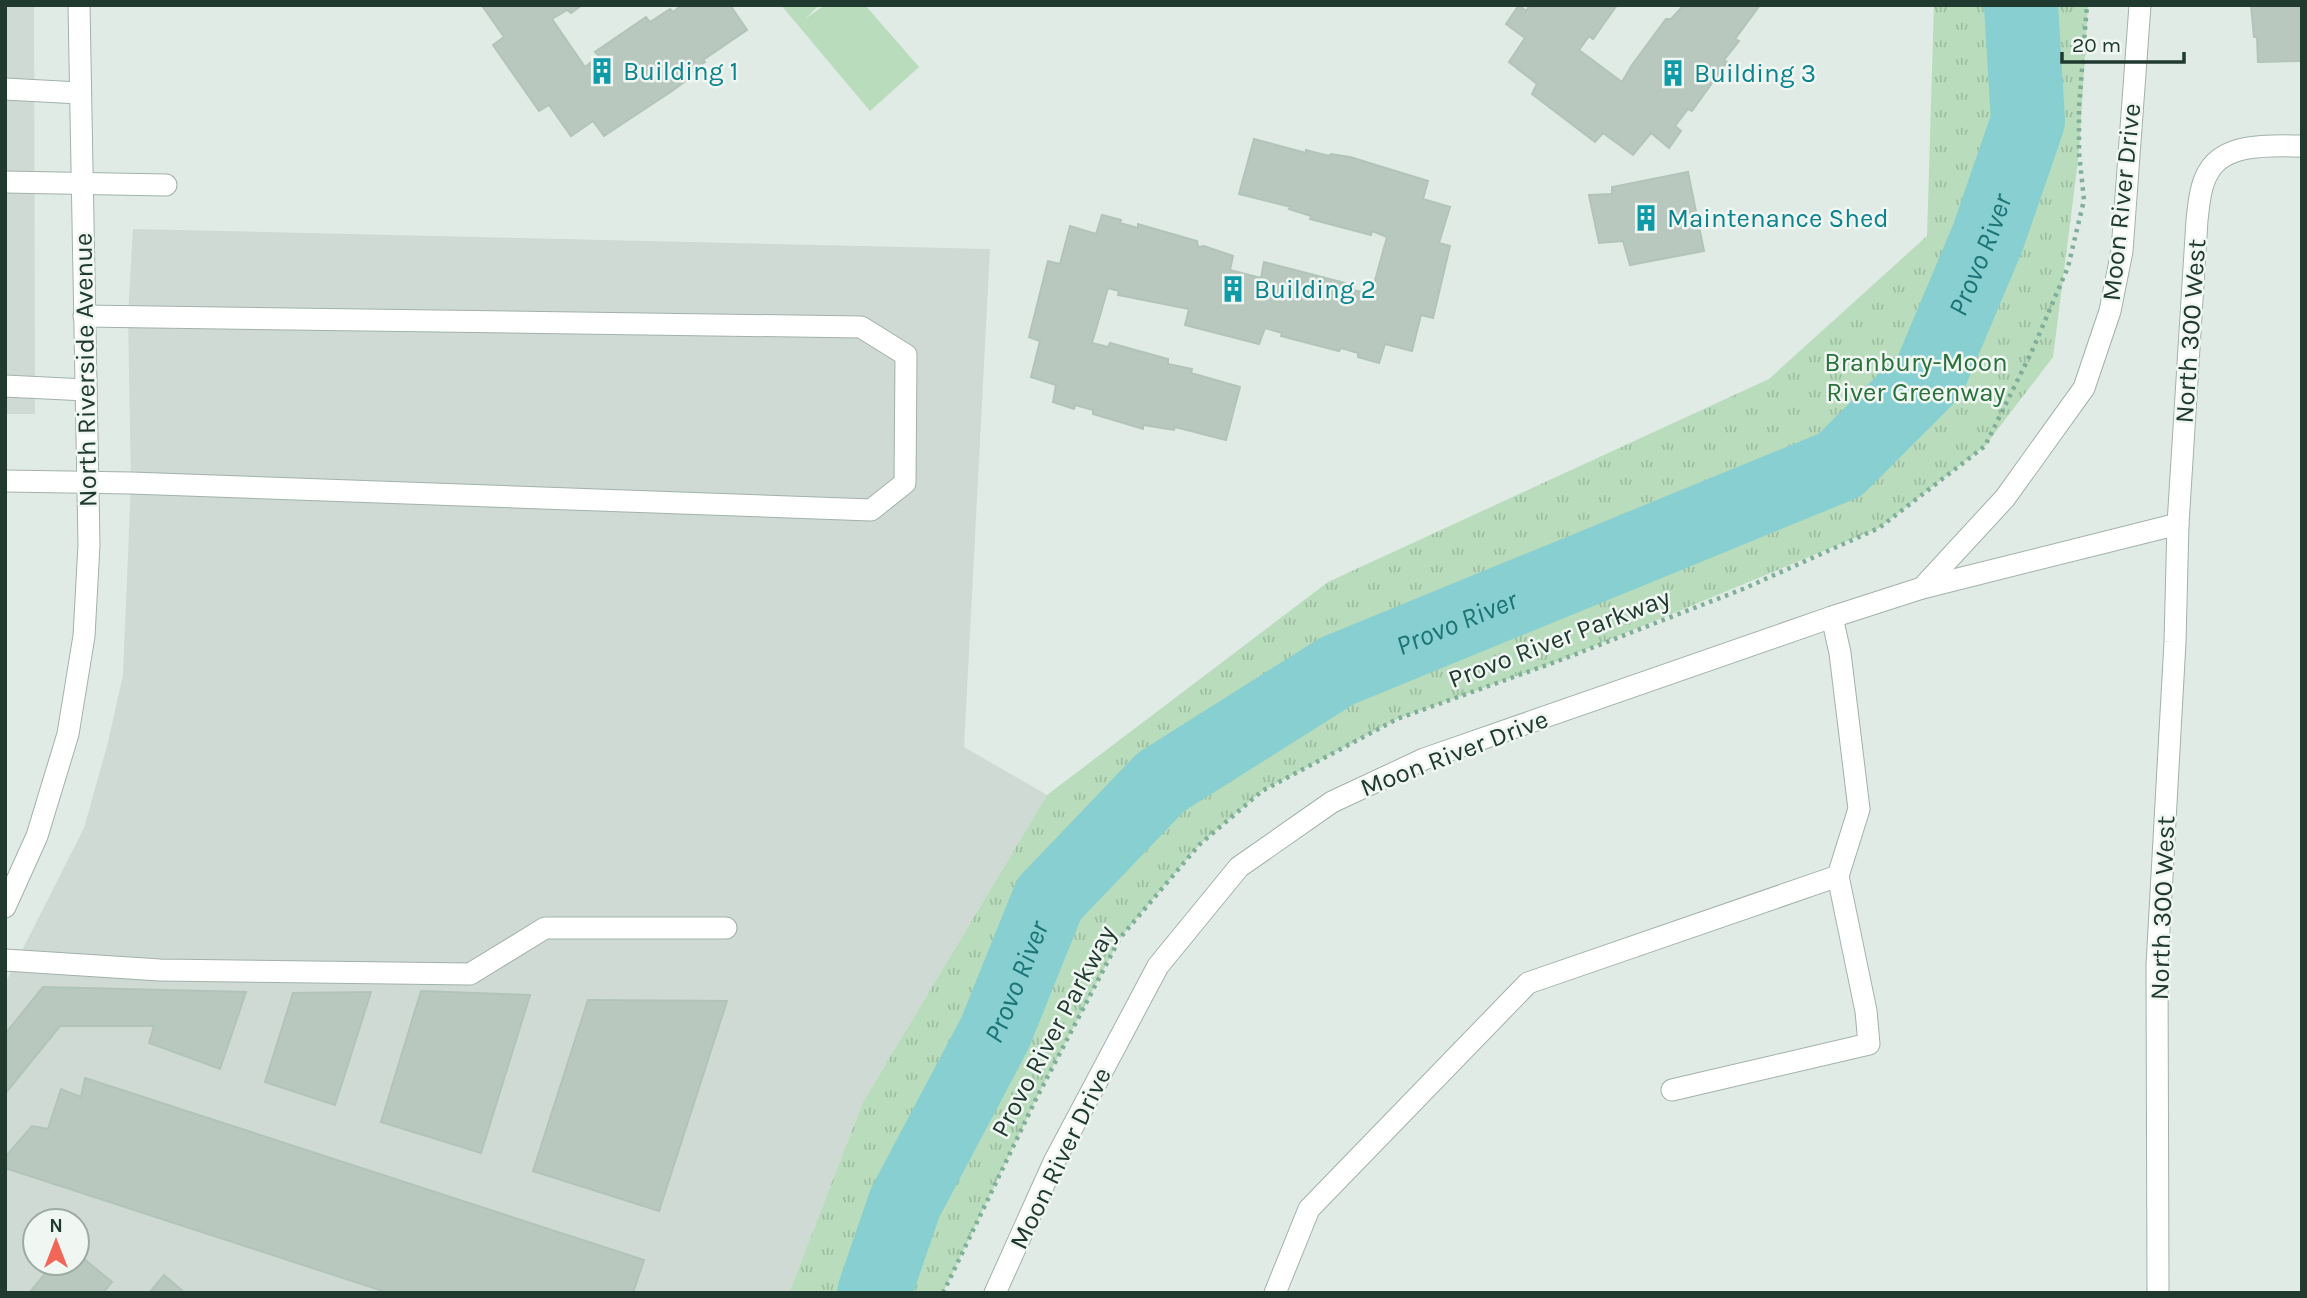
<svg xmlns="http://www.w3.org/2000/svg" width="2307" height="1298" font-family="Karla,sans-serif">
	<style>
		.built { fill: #cedad3; fill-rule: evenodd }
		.grass { fill: url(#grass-tufts) }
		.pitch { fill: #b8dcbc }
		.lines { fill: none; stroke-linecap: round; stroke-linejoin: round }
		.river { stroke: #87cfd0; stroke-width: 74 }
		.building { fill: #b8c8bf; stroke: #b2c4ba; stroke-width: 2 }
		.minor-casing { stroke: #a2b2aa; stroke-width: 23 }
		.path { stroke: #80ae99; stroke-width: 4.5; stroke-dasharray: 3.5 5; stroke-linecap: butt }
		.minor { stroke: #fff; stroke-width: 21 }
		.labels { text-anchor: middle; stroke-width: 5; stroke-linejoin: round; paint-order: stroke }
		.culture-label { font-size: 26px; fill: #0d838f; stroke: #f0f7f2; text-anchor: start }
		.street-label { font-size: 26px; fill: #203a30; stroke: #f0f7f2 }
		.park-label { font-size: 26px; fill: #2b713c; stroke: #f0f7f2 }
		.water-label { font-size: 28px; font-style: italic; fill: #1b7476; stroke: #f0f7f2 }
	</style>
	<defs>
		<pattern id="grass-tufts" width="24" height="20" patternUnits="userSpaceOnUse" patternTransform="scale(1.75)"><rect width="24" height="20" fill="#b8dcbc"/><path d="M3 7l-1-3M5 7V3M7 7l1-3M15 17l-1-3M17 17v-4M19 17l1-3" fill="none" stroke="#9ebea2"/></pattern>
	</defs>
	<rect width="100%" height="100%" fill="#dfebe4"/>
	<g class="built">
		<path d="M5,5H34L35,414H5Z"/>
		<path d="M133,229L990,249L964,747L1047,795L863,1102L789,1293H5V984L84,828L107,746L123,675L131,483L128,316ZM35,1221H77V1263H35Z"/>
	</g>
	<path class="grass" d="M1934,5H2088L2079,153L2053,357L1985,446L1879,528L1558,661L1397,719L1262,791L1199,845L1120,938L1036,1099L943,1293H789L863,1102L1047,795L1328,582L1769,379L1927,236Z"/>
	<path class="pitch" d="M781,5H819L805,19L825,5H865L919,67L870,111Z"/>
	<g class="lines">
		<path class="river" id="s1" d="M874,1293L905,1203L995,1033L1049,899L1161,782L1337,671L1840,465L1930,375L1988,237L2028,121L2021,5"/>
	</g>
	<g class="building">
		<path d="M486,5H582L571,13L567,10L552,19L585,67L599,56L595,52L646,17L650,22L670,9L673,12L682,5H730L747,30L703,60L705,62L687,76V80L672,91L604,136L593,121L571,136L549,105L539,111L493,45L504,37L483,7Z"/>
		<path d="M1519,5L1526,11L1530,5H1617L1593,39L1589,36L1579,50L1622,82L1632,65L1666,19H1671L1684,5H1760L1735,39L1739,41L1724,60L1727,62L1692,111L1688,109L1675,126L1681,131L1669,148L1651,133L1633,155L1603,133L1595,142L1532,94L1537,84L1509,62L1525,38L1506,24Z"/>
		<path d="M2251,5H2302V61L2258,62L2257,37H2254Z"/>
		<path d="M1254,139L1306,153V150L1329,156L1331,154L1350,157L1428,181L1423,199L1450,207L1439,243L1450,246L1433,318L1421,315L1412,351L1385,344L1379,363L1358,357V353L1341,348L1339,351L1281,336L1282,333L1265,328L1259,344L1185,325L1189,309L1118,295L1119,291L1108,288L1092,343L1108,347L1110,343L1168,359V364L1192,369L1191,373L1240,387L1226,440L1175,427L1174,430L1143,425V429L1093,414V410L1075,405L1074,409L1053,402L1056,385L1031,377L1040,341L1029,337L1048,261L1060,264L1070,226L1096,234L1102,215L1121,220L1120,223L1138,228V224L1197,241L1198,247L1204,246L1233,256L1230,270L1261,278L1264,262L1353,285L1354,290L1371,295L1387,237L1372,231L1371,235L1310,219L1311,216L1289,209L1291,207L1239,194Z"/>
		<path d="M1688,172L1704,251L1630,265L1623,241L1599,243L1589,195L1612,194V187Z"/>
		<path d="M43,987L246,992L220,1069L149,1043L154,1026H60L5,1094V1034Z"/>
		<path d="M421,991L530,995L481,1153L381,1122Z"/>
		<path d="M371,992L335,1105L265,1082L293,993Z"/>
		<path d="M588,1000L727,1001L659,1211L533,1171Z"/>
		<path d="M85,1078L644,1260L633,1293H389L5,1168V1157L32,1126L48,1129L61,1089L81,1097Z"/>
		<path d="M77,1253L112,1282L103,1293H29L54,1263H77Z"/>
		<path d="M164,1275L185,1293H149Z"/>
	</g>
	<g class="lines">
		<defs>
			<g id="minor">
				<path d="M5,89L79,93"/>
				<path d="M5,182L166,185"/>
				<path d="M5,386L86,390"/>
				<path d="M5,481L131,483L871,510L905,483L906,355L861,327L84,316"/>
				<path d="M1922,588L2005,498L2084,388L2110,311L2122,251L2140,5"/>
				<path d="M5,907L37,836L68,734L84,636L89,545L79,5"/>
				<path d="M5,960L160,970L470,974L545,928H726"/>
				<path d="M1672,1090L1869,1044L1866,1011L1838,876"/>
				<path d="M995,1293L1054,1162L1158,966L1239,867L1332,802L1424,759L1832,617L1922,588L2178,524"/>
				<path d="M1275,1293L1309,1209L1528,983L1838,876L1859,809L1840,653L1832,617"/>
				<path d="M2158,1293L2157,965L2175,642L2178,524L2197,220C2199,204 2200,185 2209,171C2226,142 2272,146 2302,146"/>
			</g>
		</defs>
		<use href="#minor" class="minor-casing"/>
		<path class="path" d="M943,1293L1036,1099L1120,938L1199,845L1262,791L1397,719L1558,661L1743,589L1879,528L1985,446L2032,351L2068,267L2084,200L2079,153V107L2087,5"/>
		<use href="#minor" class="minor"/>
	</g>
	<defs>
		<symbol id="building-bare" viewBox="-9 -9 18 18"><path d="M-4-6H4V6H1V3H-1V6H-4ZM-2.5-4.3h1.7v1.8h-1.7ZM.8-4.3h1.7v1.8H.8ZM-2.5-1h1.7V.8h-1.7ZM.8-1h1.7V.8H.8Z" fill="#0f9aa8" stroke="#f0f7f2" stroke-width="2.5" paint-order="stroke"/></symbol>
	</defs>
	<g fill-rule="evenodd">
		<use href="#building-bare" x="583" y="52" width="38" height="38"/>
		<use href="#building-bare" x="1654" y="54" width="38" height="38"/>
		<use href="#building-bare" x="1627" y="199" width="38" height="38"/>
		<use href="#building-bare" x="1214" y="270" width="38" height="38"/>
	</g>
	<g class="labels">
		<g class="culture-label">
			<text x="623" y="80">Building 1</text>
			<text x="1694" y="82">Building 3</text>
			<text x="1667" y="227">Maintenance Shed</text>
			<text x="1254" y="298">Building 2</text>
		</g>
		<g class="street-label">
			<text transform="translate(2121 202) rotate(-84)" y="9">Moon River Drive</text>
			<text transform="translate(2190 331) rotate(-86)" y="9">North 300 West</text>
			<text transform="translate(85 370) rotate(-91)" y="9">North Riverside Avenue</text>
			<text transform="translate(1559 638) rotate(-21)" y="9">Provo River Parkway</text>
			<text transform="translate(1454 753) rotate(-21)" y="9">Moon River Drive</text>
			<text transform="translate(2162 908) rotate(-88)" y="9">North 300 West</text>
			<text transform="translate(1053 1031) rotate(-62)" y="9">Provo River Parkway</text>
			<text transform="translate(1060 1158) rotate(-64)" y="9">Moon River Drive</text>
		</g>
		<g class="park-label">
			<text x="1916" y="371">Branbury-Moon<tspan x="1916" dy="30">River Greenway</tspan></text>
		</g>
		<g class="water-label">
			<text dy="10" stroke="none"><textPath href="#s1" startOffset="1603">Provo River</textPath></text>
			<text dy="10" stroke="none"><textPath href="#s1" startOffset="931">Provo River</textPath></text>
			<text dy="10" stroke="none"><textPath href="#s1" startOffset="343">Provo River</textPath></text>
		</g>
	</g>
	<rect width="2307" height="1298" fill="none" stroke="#203a30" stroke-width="14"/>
	<g transform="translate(56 1242)"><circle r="33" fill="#f0f7f2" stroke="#9daba4" stroke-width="2"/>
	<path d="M0-5L12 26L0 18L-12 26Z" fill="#f16657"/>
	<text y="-10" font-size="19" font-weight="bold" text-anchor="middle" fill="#203a30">N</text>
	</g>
	<path d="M2062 52v10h122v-10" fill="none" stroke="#203a30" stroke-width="3.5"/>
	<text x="2072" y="52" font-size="21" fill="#203a30" stroke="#f0f7f2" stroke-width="5" paint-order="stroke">20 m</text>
</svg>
